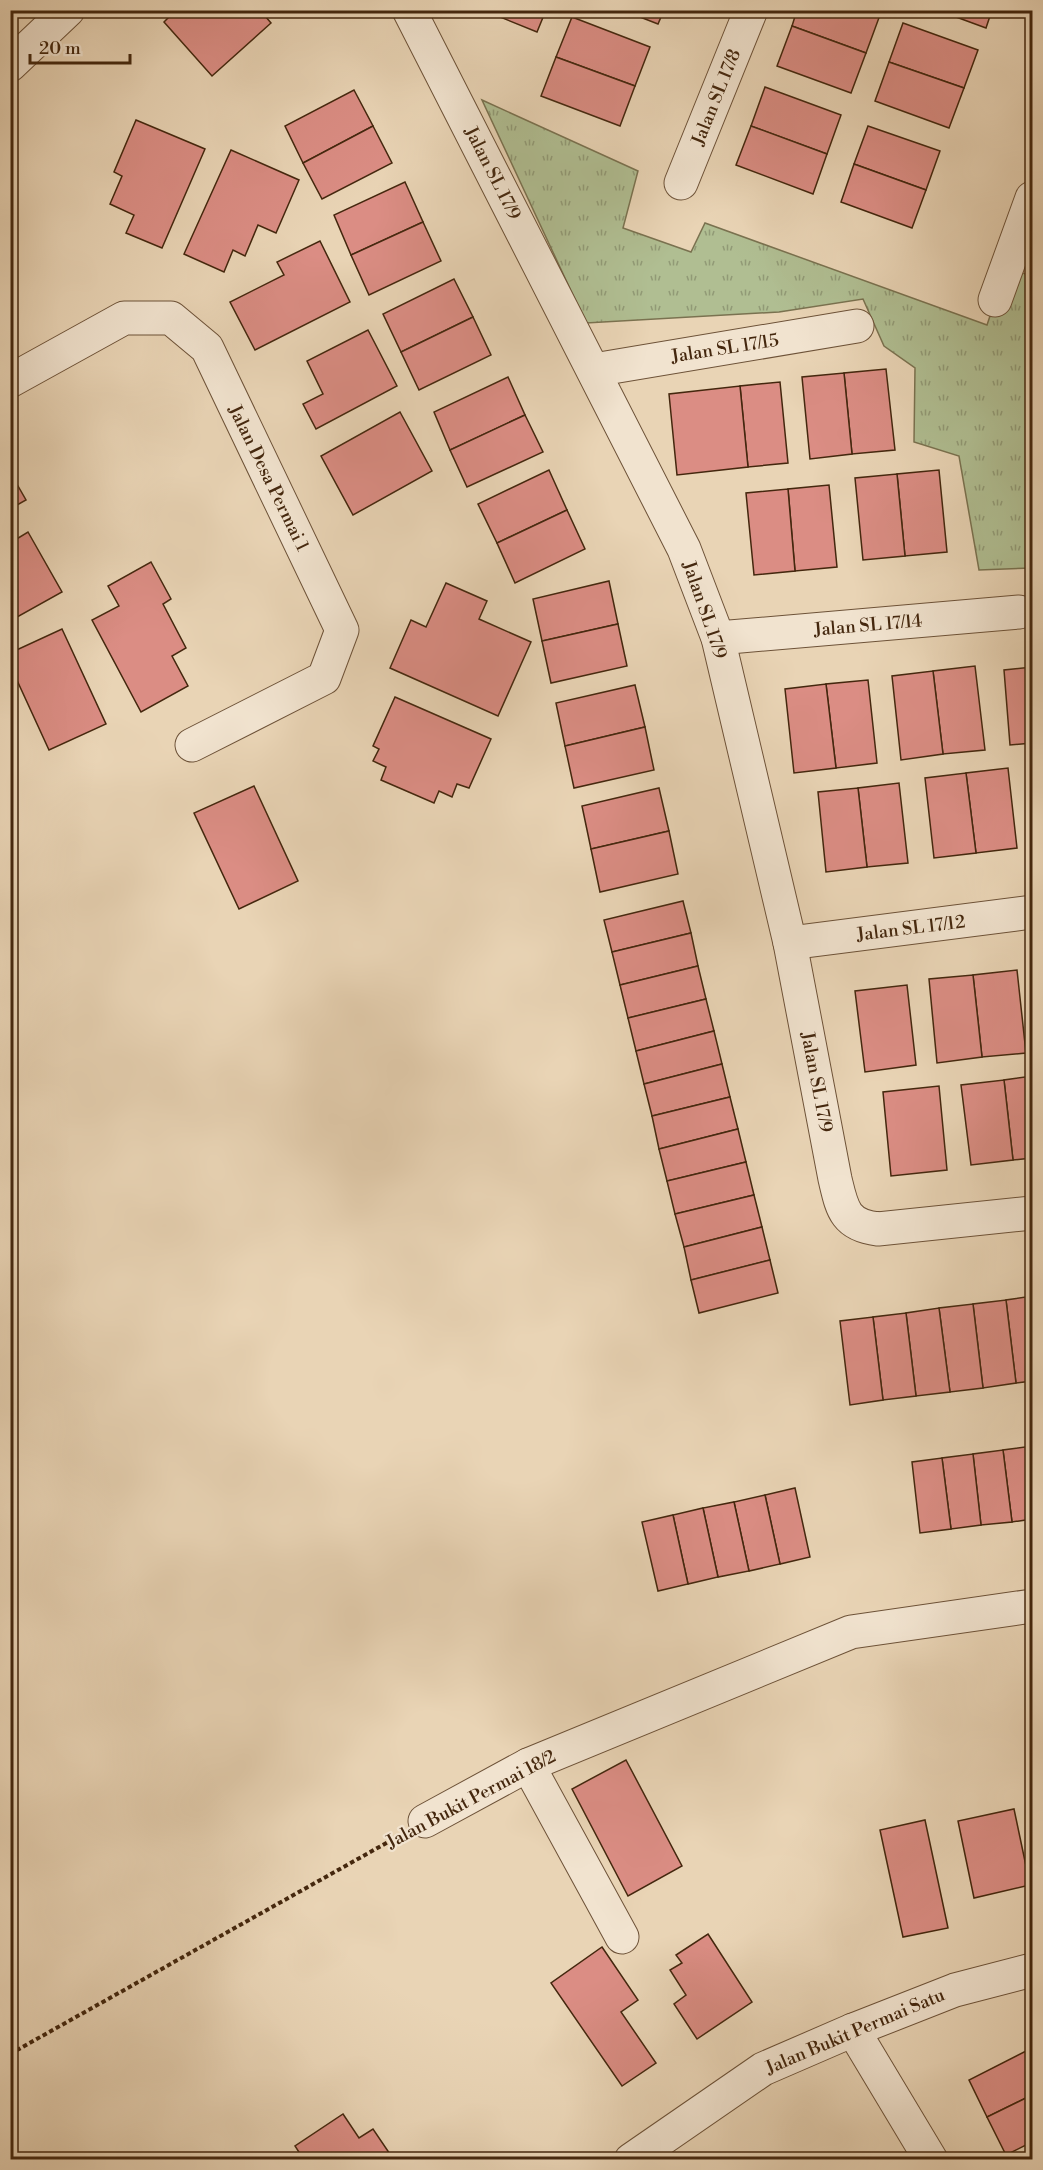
<svg xmlns="http://www.w3.org/2000/svg" width="1043" height="2170" font-family="'Libre Bodoni',serif">
	<style>
		.grass { fill: url(#grass-tufts); stroke: #7a7250; stroke-width: 1.5 }
		.building { fill: #db8d84; stroke: #44270e; stroke-width: 1.5 }
		.lines { fill: none; stroke-linecap: round; stroke-linejoin: round }
		.street-casing { stroke: #6d5238; stroke-width: 35 }
		.path { stroke: #44270e; stroke-width: 4; stroke-dasharray: 4.5 3; stroke-linecap: butt }
		.street { stroke: #f1e3cf; stroke-width: 33 }
		.labels { text-anchor: middle; stroke-width: 4.5; stroke-linejoin: round; paint-order: stroke }
		.street-label { font-size: 18px; fill: #44270e; stroke: #f1e3cf }
	</style>
	<defs>
		<pattern id="grass-tufts" width="24" height="20" patternUnits="userSpaceOnUse" patternTransform="scale(1.5)"><rect width="24" height="20" fill="#b0be92"/><path d="M3 7l-1-3M5 7V3M7 7l1-3M15 17l-1-3M17 17v-4M19 17l1-3" fill="none" stroke="#919a76"/></pattern>
	</defs>
	<rect width="100%" height="100%" fill="#e9d4b5"/>
	<filter id="stains"><feTurbulence type="fractalNoise" baseFrequency=".00333" numOctaves="4"/><feColorMatrix values="0 0 0 0 .2 0 0 0 0 .09 0 0 0 0 .02 0 0 0 .5 -.17"/></filter>
	<radialGradient id="worn" r=".72"><stop offset=".6" stop-color="#630" stop-opacity="0"/><stop offset="1" stop-color="#630" stop-opacity=".3"/></radialGradient>
	<path class="grass" d="M482,100L638,171L623,228L691,252L705,223L987,325L1006,268L1032,276V568L979,570L959,456L914,442L915,368L884,346L863,299L779,312L586,323Z"/>
	<g class="building">
		<path d="M176,10H260L271,23L212,76L164,22Z"/>
		<path d="M483,10H546L537,32Z"/>
		<path d="M622,10H664L658,24Z"/>
		<path d="M797,10H869L880,15L866,53L792,26Z"/>
		<path d="M937,10H992L986,28Z"/>
		<path d="M572,17L650,47L635,86L556,57Z"/>
		<path d="M903,23L978,50L964,88L889,62Z"/>
		<path d="M792,26L866,53L851,93L777,66Z"/>
		<path d="M556,57L635,86L620,126L541,96Z"/>
		<path d="M889,62L964,88L949,128L875,101Z"/>
		<path d="M765,87L841,115L827,154L751,126Z"/>
		<path d="M354,90L373,126L303,163L285,126Z"/>
		<path d="M136,120L205,149L162,248L126,233L134,215L110,204L122,176L114,172Z"/>
		<path d="M373,126L392,163L322,199L303,163Z"/>
		<path d="M751,126L827,154L813,194L736,165Z"/>
		<path d="M868,126L940,151L926,190L854,164Z"/>
		<path d="M231,150L299,180L276,233L258,225L245,256L233,250L224,272L184,254Z"/>
		<path d="M854,164L926,190L912,228L841,202Z"/>
		<path d="M405,182L423,222L351,255L334,215Z"/>
		<path d="M423,222L441,261L369,295L351,255Z"/>
		<path d="M320,241L350,302L255,350L230,302L284,275L277,262Z"/>
		<path d="M454,279L473,317L401,352L383,314Z"/>
		<path d="M473,317L491,355L419,390L401,352Z"/>
		<path d="M368,330L397,386L316,429L303,404L323,394L307,361Z"/>
		<path d="M886,369L895,450L852,454L844,373Z"/>
		<path d="M844,373L852,454L810,459L802,377Z"/>
		<path d="M508,377L525,415L450,450L434,412Z"/>
		<path d="M780,382L788,463L748,467L740,386Z"/>
		<path d="M740,386L748,467L677,475L669,394Z"/>
		<path d="M400,412L432,471L353,515L321,456Z"/>
		<path d="M525,415L543,452L467,487L450,450Z"/>
		<path d="M549,470L567,510L497,543L478,504Z"/>
		<path d="M939,470L947,552L905,556L897,474Z"/>
		<path d="M10,472L26,500L10,509Z"/>
		<path d="M897,474L905,556L863,560L855,478Z"/>
		<path d="M829,485L837,567L795,571L788,489Z"/>
		<path d="M788,489L795,571L754,575L746,493Z"/>
		<path d="M567,510L585,549L515,583L497,543Z"/>
		<path d="M28,532L62,592L10,621V543Z"/>
		<path d="M151,562L171,599L163,604L186,648L172,656L188,686L141,712L92,620L119,606L108,586Z"/>
		<path d="M609,581L618,624L542,641L533,599Z"/>
		<path d="M446,583L487,601L479,619L531,642L498,716L390,668L411,620L426,627Z"/>
		<path d="M618,624L627,666L551,683L542,641Z"/>
		<path d="M62,629L106,724L49,750L10,665V653Z"/>
		<path d="M975,666L985,750L943,754L933,671Z"/>
		<path d="M1032,667V743L1010,745L1004,670Z"/>
		<path d="M933,671L943,754L901,760L892,676Z"/>
		<path d="M868,680L877,763L836,768L826,684Z"/>
		<path d="M826,684L836,768L794,773L785,689Z"/>
		<path d="M635,685L645,727L565,746L556,703Z"/>
		<path d="M395,697L491,739L469,788L457,784L452,797L439,791L434,803L381,780L386,767L373,761L379,749L373,746Z"/>
		<path d="M645,727L654,770L574,788L565,746Z"/>
		<path d="M1008,768L1017,848L976,853L966,773Z"/>
		<path d="M966,773L976,853L934,858L925,778Z"/>
		<path d="M899,783L908,863L867,867L858,788Z"/>
		<path d="M254,786L298,881L239,909L194,813Z"/>
		<path d="M659,788L669,831L591,849L582,806Z"/>
		<path d="M858,788L867,867L826,872L818,792Z"/>
		<path d="M669,831L678,874L600,892L591,849Z"/>
		<path d="M683,901L691,933L612,952L604,920Z"/>
		<path d="M691,933L698,966L620,985L612,952Z"/>
		<path d="M698,966L706,999L628,1018L620,985Z"/>
		<path d="M1017,970L1026,1053L982,1057L973,975Z"/>
		<path d="M973,975L982,1057L937,1063L929,979Z"/>
		<path d="M907,985L916,1065L865,1072L855,991Z"/>
		<path d="M706,999L714,1031L636,1051L628,1018Z"/>
		<path d="M714,1031L722,1064L644,1084L636,1051Z"/>
		<path d="M722,1064L730,1097L652,1116L644,1084Z"/>
		<path d="M1032,1076V1158L1013,1160L1004,1080Z"/>
		<path d="M1004,1080L1013,1160L971,1165L961,1085Z"/>
		<path d="M939,1086L947,1170L891,1176L883,1092Z"/>
		<path d="M730,1097L738,1129L659,1149L652,1116Z"/>
		<path d="M738,1129L746,1162L667,1181L659,1149Z"/>
		<path d="M746,1162L754,1195L675,1214L667,1181Z"/>
		<path d="M754,1195L762,1227L684,1247L675,1214Z"/>
		<path d="M762,1227L770,1260L691,1280L684,1247Z"/>
		<path d="M770,1260L778,1293L699,1313L691,1280Z"/>
		<path d="M1032,1296V1381L1016,1383L1006,1300Z"/>
		<path d="M1006,1300L1016,1383L983,1388L973,1304Z"/>
		<path d="M973,1304L983,1388L950,1392L939,1308Z"/>
		<path d="M939,1308L950,1392L916,1396L906,1313Z"/>
		<path d="M906,1313L916,1396L883,1400L873,1317Z"/>
		<path d="M873,1317L883,1400L850,1405L840,1321Z"/>
		<path d="M1032,1446V1519L1012,1522L1003,1450Z"/>
		<path d="M1003,1450L1012,1522L981,1525L973,1454Z"/>
		<path d="M973,1454L981,1525L951,1529L942,1458Z"/>
		<path d="M942,1458L951,1529L920,1533L912,1462Z"/>
		<path d="M795,1488L810,1557L780,1564L765,1495Z"/>
		<path d="M765,1495L780,1564L749,1571L734,1502Z"/>
		<path d="M734,1502L749,1571L718,1577L703,1508Z"/>
		<path d="M703,1508L718,1577L688,1584L673,1515Z"/>
		<path d="M673,1515L688,1584L658,1591L642,1522Z"/>
		<path d="M626,1760L682,1866L628,1896L572,1789Z"/>
		<path d="M1014,1809L1030,1885L974,1898L958,1821Z"/>
		<path d="M925,1820L948,1928L903,1937L880,1830Z"/>
		<path d="M708,1934L752,2002L697,2039L674,2004L686,1995L670,1970L682,1963L676,1955Z"/>
		<path d="M602,1947L638,2000L621,2012L656,2063L622,2086L551,1983Z"/>
		<path d="M1032,2048V2095L987,2117L969,2080Z"/>
		<path d="M1032,2095V2142L1006,2155L987,2117Z"/>
		<path d="M343,2114L359,2138L373,2129L394,2160H304L295,2146Z"/>
	</g>
	<g class="lines">
		<defs>
			<g id="street">
				<path d="M409,10L684,549L718,638L790,943L835,1179C842,1208 844,1225 878,1229L1032,1213"/>
				<path d="M10,65L68,10"/>
				<path d="M681,183L751,10"/>
				<path d="M995,300L1032,198"/>
				<path d="M594,370L857,326"/>
				<path d="M10,381L124,318H171L207,348L342,630L324,678L192,745"/>
				<path d="M718,638L1019,612"/>
				<path d="M790,943L1032,912"/>
				<path d="M528,1765L622,1937"/>
				<path d="M425,1821L528,1765L851,1632L1032,1606"/>
				<path d="M853,2030L931,2160"/>
				<path d="M631,2160L763,2069L853,2030L955,1990L1032,1970"/>
			</g>
		</defs>
		<use href="#street" class="street-casing"/>
		<path class="path" d="M10,2054L397,1837"/>
		<use href="#street" class="street"/>
	</g>
	<g class="labels">
		<g class="street-label">
			<text transform="translate(716 97) rotate(-68)" y="6">Jalan SL 17/8</text>
			<text transform="translate(493 173) rotate(63)" y="6">Jalan SL 17/9</text>
			<text transform="translate(725 348) rotate(-9)" y="6">Jalan SL 17/15</text>
			<text transform="translate(269 478) rotate(64)" y="6">Jalan Desa Permai 1</text>
			<text transform="translate(705 610) rotate(71)" y="6">Jalan SL 17/9</text>
			<text transform="translate(868 625) rotate(-5)" y="6">Jalan SL 17/14</text>
			<text transform="translate(911 928) rotate(-7)" y="6">Jalan SL 17/12</text>
			<text transform="translate(817 1082) rotate(79)" y="6">Jalan SL 17/9</text>
			<text transform="translate(471 1799) rotate(-28)" y="6">Jalan Bukit Permai 18/2</text>
			<text transform="translate(855 2031) rotate(-23)" y="6">Jalan Bukit Permai Satu</text>
		</g>
	</g>
	<rect width="1043" height="2170" fill="none" stroke="#e9d4b5" stroke-width="36"/>
	<rect x="12" y="12" width="1019" height="2146" fill="none" stroke="#44270e" stroke-width="3"/>
	<rect x="18" y="18" width="1007" height="2134" fill="none" stroke="#44270e" stroke-width="1.5"/>
	<path d="M30 54v9h100v-9" fill="none" stroke="#44270e" stroke-width="3"/>
	<text x="39" y="54" font-size="18" fill="#44270e" stroke="#f1e3cf" stroke-width="4.5" paint-order="stroke">20 m</text>
	<rect width="100%" height="100%" filter="url(#stains)"/>
	<rect width="100%" height="100%" fill="url(#worn)"/>
</svg>
